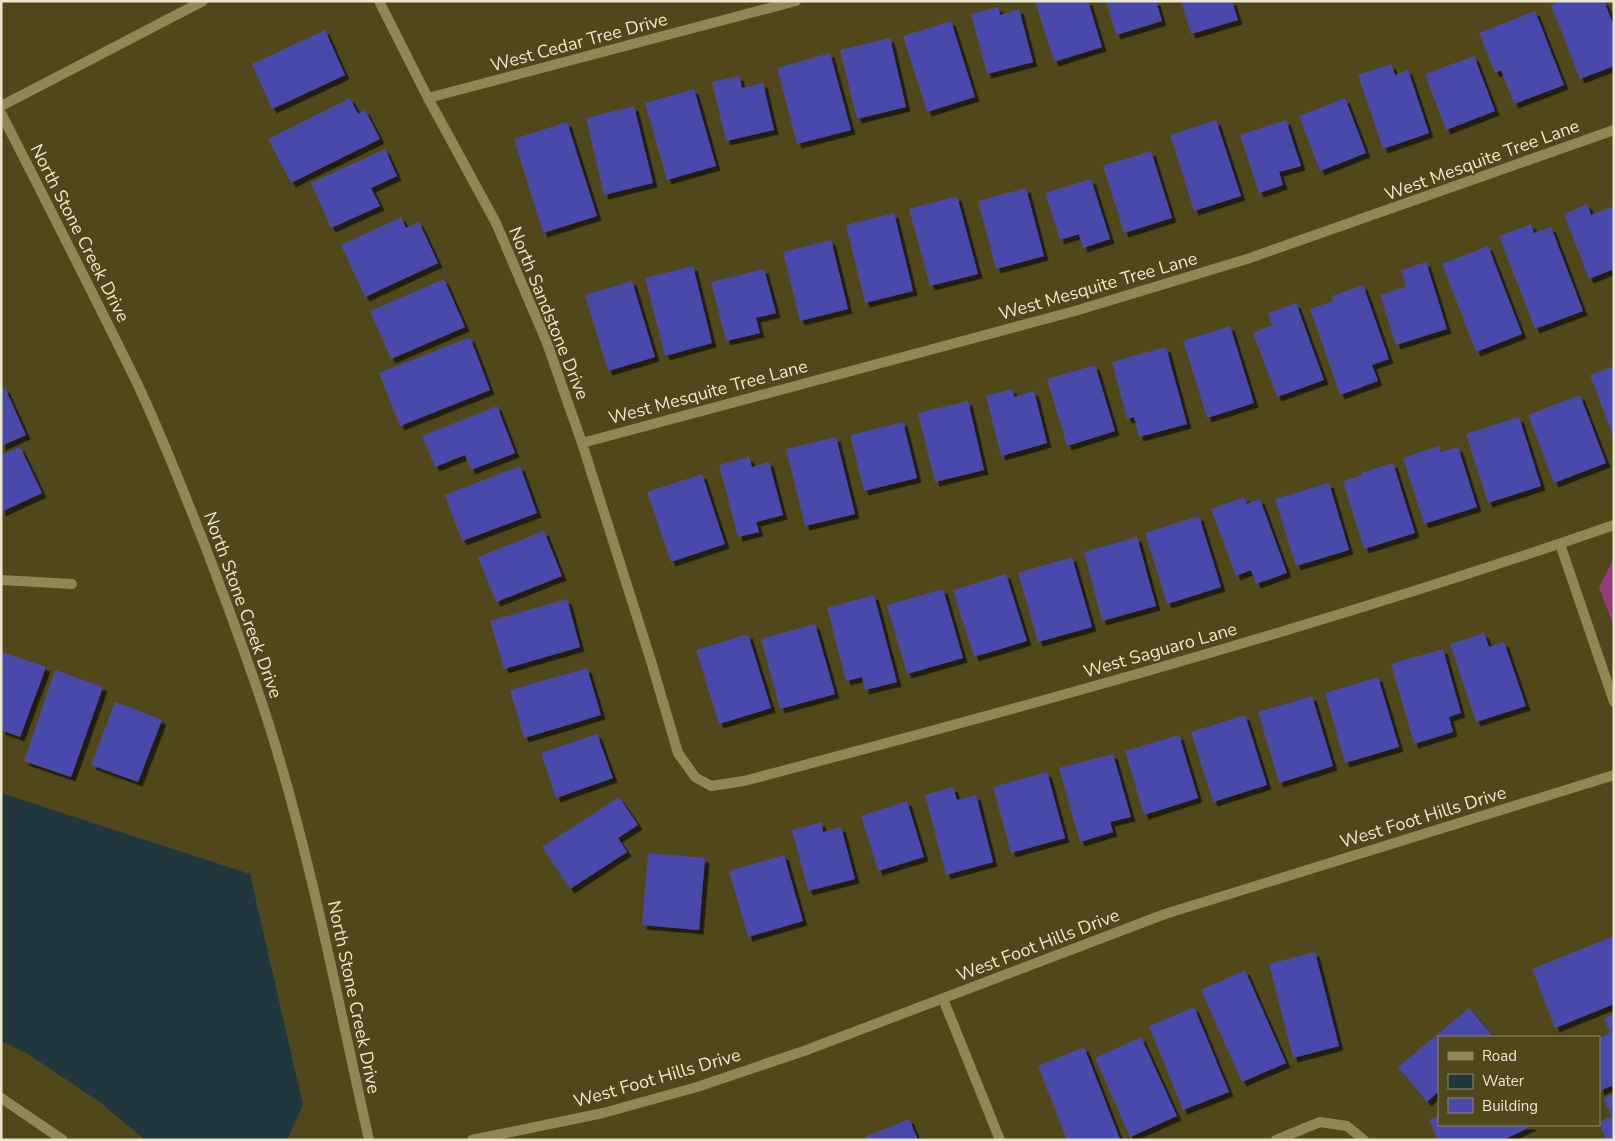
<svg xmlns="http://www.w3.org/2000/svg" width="1615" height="1141" font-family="'Nunito Sans',sans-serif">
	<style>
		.green { fill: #953b7e }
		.water { fill: #21373e }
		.building { fill: #4949ab; filter: url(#shadow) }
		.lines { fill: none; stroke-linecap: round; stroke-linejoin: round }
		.service { stroke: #918756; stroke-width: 10 }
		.minor { stroke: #918756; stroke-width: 10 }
		.tertiary { stroke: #918756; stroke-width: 10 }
		.labels { text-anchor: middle; stroke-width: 4; stroke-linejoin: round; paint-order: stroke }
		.street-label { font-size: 18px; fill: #ebe7ce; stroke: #50481a }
	</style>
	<defs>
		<filter id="shadow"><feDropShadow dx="4.5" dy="4.5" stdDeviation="0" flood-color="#0009"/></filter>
	</defs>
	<rect width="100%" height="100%" fill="#50481a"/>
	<path class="green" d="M1614,558V627L1599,587Z"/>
	<path class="water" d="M1,793L250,874L303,1105L287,1140H145L101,1103L28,1054L1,1041Z"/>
	<g class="building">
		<path d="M1035,1H1088L1102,47L1054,62Z"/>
		<path d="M1106,1H1156L1162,21L1116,35Z"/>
		<path d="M1181,1H1232L1238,20L1191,34Z"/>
		<path d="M1559,1H1604L1614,26V66L1580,79L1551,5Z"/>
		<path d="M998,7L1000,15L1019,9L1033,62L987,74L971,14Z"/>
		<path d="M1535,11L1564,85L1514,104L1501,70L1495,73L1479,33Z"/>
		<path d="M951,21L975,97L927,112L903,36Z"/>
		<path d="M325,30L345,75L272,109L252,64Z"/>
		<path d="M890,38L906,107L857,119L840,50Z"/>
		<path d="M830,53L851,130L797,144L777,68Z"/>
		<path d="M1474,56L1495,111L1446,130L1425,74Z"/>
		<path d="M1391,64L1395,75L1408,70L1429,133L1383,149L1358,75Z"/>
		<path d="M739,76L742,88L763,83L774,130L726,141L712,82Z"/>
		<path d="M694,89L716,166L667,180L645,103Z"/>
		<path d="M350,98L358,114L365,110L380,139L291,183L268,139Z"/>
		<path d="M1345,98L1366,153L1320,171L1299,116Z"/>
		<path d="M634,106L653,183L604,195L586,118Z"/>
		<path d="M1216,120L1241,196L1194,211L1170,135Z"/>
		<path d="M1286,120L1301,166L1279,172L1283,185L1259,193L1240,135Z"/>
		<path d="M567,122L597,216L543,233L514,139Z"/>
		<path d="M385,149L397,176L371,188L380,206L331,228L311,183Z"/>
		<path d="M1151,151L1172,218L1124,233L1103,166Z"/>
		<path d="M1091,179L1110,239L1083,248L1079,234L1060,240L1045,193Z"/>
		<path d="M1026,188L1044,256L996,269L978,201Z"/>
		<path d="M957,196L978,274L930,286L909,209Z"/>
		<path d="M1587,204L1591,215L1614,206V269L1589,279L1564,214Z"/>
		<path d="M894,213L913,291L865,303L846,225Z"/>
		<path d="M401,217L406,228L419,222L438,263L365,297L341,245Z"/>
		<path d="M1531,224L1534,233L1551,227L1583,311L1535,329L1499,236Z"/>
		<path d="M831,240L848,309L800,321L783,252Z"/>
		<path d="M1488,246L1522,334L1476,352L1442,264Z"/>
		<path d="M1426,262L1447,329L1396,345L1380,295L1406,287L1401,270Z"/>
		<path d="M693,266L712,343L665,356L645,278Z"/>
		<path d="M764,269L776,313L756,318L760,333L726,341L711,282Z"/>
		<path d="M444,279L465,327L391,359L370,311Z"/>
		<path d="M632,281L655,357L608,371L585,295Z"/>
		<path d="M1363,285L1389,359L1372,365L1378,381L1340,395L1310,309L1333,301L1332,296Z"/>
		<path d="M1296,303L1324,380L1277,397L1253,333L1272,325L1268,313Z"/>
		<path d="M1230,326L1254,403L1207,418L1183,341Z"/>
		<path d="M470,337L490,390L400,426L379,373Z"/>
		<path d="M1166,347L1187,424L1139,437L1134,417L1127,419L1112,362Z"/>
		<path d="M1095,365L1115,431L1067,446L1047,379Z"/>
		<path d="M1614,366V439L1590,375Z"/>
		<path d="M5,388L26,435L1,446V390Z"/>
		<path d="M1012,389L1014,397L1034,391L1047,443L1001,456L986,396Z"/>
		<path d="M1580,395L1606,463L1554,483L1528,415Z"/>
		<path d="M968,401L984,470L935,482L918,413Z"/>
		<path d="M497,406L515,453L471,470L465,455L435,467L422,436Z"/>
		<path d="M1519,417L1541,486L1488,503L1466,434Z"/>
		<path d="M903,422L917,478L864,491L850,435Z"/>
		<path d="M836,437L855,514L805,526L786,449Z"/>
		<path d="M1439,446L1441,452L1458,447L1477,507L1424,524L1403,458Z"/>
		<path d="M20,447L42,493L1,512V455Z"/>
		<path d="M749,457L752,467L769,462L783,515L756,522L759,532L738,537L719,465Z"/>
		<path d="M1393,463L1415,533L1364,549L1343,481L1362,475L1361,473Z"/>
		<path d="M520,466L537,513L462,541L445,495Z"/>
		<path d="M702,474L725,544L671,562L647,492Z"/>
		<path d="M1329,483L1349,550L1296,566L1275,499Z"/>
		<path d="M1244,497L1247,504L1260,499L1287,573L1256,584L1251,570L1236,576L1211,509Z"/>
		<path d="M1199,516L1221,587L1167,604L1145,533Z"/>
		<path d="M544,531L562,576L496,602L478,557Z"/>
		<path d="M1137,537L1156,606L1102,621L1084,552Z"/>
		<path d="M1072,557L1092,627L1038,642L1018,573Z"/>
		<path d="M1006,574L1027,641L974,657L953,590Z"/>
		<path d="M943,589L963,658L907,674L887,605Z"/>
		<path d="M874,595L897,682L865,690L862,677L846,681L827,608Z"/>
		<path d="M567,599L580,647L504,669L490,621Z"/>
		<path d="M815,624L835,694L780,709L761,639Z"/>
		<path d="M1484,633L1489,647L1504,642L1526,706L1476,722L1450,644Z"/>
		<path d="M748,634L771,708L719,724L696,650Z"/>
		<path d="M1443,649L1461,713L1449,717L1453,732L1414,744L1391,664Z"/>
		<path d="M1,652L46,667L20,737L1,730Z"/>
		<path d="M587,668L601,715L524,738L510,690Z"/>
		<path d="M55,670L103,687L71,777L24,761Z"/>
		<path d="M1378,677L1399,747L1345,763L1325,693Z"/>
		<path d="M1312,696L1333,766L1279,783L1258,712Z"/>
		<path d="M115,702L162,720L138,782L91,765Z"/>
		<path d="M1245,715L1267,785L1213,802L1191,732Z"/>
		<path d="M597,734L613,778L556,798L541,753Z"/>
		<path d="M1179,735L1198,798L1144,815L1125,751Z"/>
		<path d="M1113,754L1131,817L1110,822L1113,832L1080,842L1059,768Z"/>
		<path d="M1047,772L1065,838L1011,853L993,787Z"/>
		<path d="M953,787L957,800L976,795L993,862L946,875L925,795Z"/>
		<path d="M619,797L638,825L618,838L627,852L570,889L542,847Z"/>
		<path d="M907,801L924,857L878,871L861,816Z"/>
		<path d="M821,822L823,832L841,827L855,879L808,891L792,830Z"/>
		<path d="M648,853L705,858L699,930L642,925Z"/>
		<path d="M784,855L803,921L748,937L729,871Z"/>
		<path d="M1614,936V1004L1555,1028L1532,969Z"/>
		<path d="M1315,952L1339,1046L1293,1058L1269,964Z"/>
		<path d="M1245,970L1286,1063L1242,1082L1201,990Z"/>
		<path d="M1194,1007L1229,1092L1183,1110L1149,1026Z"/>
		<path d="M1469,1008L1494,1037H1439V1091L1427,1102L1398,1067Z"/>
		<path d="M1614,1014V1085L1599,1091V1038L1610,1033L1604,1018Z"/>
		<path d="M1141,1037L1177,1116L1130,1137L1095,1058Z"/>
		<path d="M1084,1047L1120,1139L1118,1140H1067L1038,1066Z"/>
		<path d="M1614,1094V1140H1606L1599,1122L1612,1116L1603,1098Z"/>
		<path d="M1439,1116V1125H1532V1126L1503,1140H1438L1429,1120Z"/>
		<path d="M909,1119L918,1140H866L865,1137Z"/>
	</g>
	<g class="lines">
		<path class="service" d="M1,1098L63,1140"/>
		<g class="minor">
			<path d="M379,1L428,98L496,223L547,343L582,443L651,661L678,753L695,777L711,786L744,781C1036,704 1328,624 1614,525"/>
			<path d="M428,98L796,1"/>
			<path d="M1,106L203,1"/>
			<path d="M582,443L1075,311L1247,259L1614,130"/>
			<path d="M1560,544L1614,702"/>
			<path d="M1,580L72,584"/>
			<path d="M943,999L1000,1140"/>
			<path d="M472,1140L603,1113L697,1087L804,1051L1165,914L1614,775"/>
			<path d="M1276,1140L1320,1122L1347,1126L1364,1140"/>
		</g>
		<path class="tertiary" d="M1,113C47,203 93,293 137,383C163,438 185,495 207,551C229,609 251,668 270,728C312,862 338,1002 369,1140"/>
	</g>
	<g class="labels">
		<g class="street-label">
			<text transform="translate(579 42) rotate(-15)" y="6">West Cedar Tree Drive</text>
			<text transform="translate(1482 160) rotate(-20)" y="6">West Mesquite Tree Lane</text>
			<text transform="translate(80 233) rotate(63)" y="6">North Stone Creek Drive</text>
			<text transform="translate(1098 286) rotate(-16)" y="6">West Mesquite Tree Lane</text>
			<text transform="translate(549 313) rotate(68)" y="6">North Sandstone Drive</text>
			<text transform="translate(708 392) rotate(-15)" y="6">West Mesquite Tree Lane</text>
			<text transform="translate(243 605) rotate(70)" y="6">North Stone Creek Drive</text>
			<text transform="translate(1160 650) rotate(-16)" y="6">West Saguaro Lane</text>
			<text transform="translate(1423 817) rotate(-17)" y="6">West Foot Hills Drive</text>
			<text transform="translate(1038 945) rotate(-21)" y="6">West Foot Hills Drive</text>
			<text transform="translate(354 997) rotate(78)" y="6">North Stone Creek Drive</text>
			<text transform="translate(657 1078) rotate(-16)" y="6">West Foot Hills Drive</text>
		</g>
	</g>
	<rect width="1615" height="1141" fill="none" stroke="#ebe7ce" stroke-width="5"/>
	<rect x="1438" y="1036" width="162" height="90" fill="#50481a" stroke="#8e8862"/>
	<rect x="1448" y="1052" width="25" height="8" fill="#918756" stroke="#8e8862"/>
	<text x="1482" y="1061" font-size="15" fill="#ebe7ce">Road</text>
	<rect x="1448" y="1074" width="25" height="15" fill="#21373e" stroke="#8e8862"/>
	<text x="1482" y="1086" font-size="15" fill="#ebe7ce">Water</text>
	<rect x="1448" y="1098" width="25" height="15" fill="#4949ab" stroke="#8e8862"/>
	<text x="1482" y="1111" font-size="15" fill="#ebe7ce">Building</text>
</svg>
